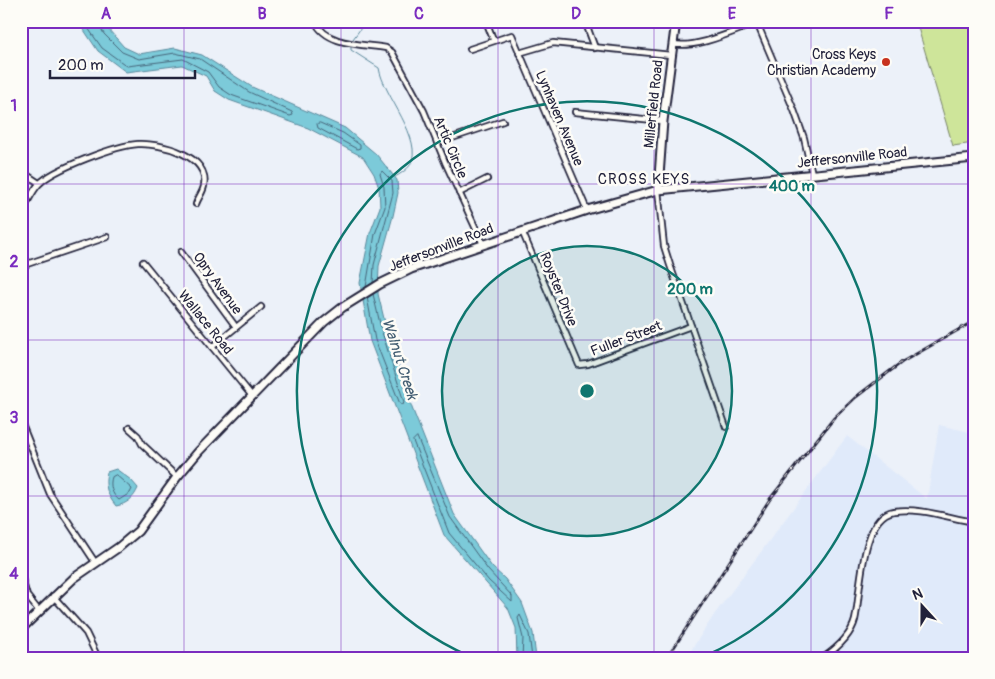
<svg xmlns="http://www.w3.org/2000/svg" width="995" height="679" font-family="Pangolin,sans-serif">
	<style>
		.built { fill: #e0eafa }
		.green { fill: #cee59a; stroke: #78846a }
		.water { fill: #7ccad9; stroke: #58879a }
		.lines { fill: none; stroke-linecap: round; stroke-linejoin: round }
		.shore { stroke: #46657a; stroke-width: 1 }
		.stream { stroke: #58879a; stroke-width: 1 }
		.street-casing { stroke: #22223b; stroke-width: 8 }
		.secondary-casing { stroke: #22223b; stroke-width: 11 }
		.street { stroke: #fdfcf7; stroke-width: 4.5 }
		.secondary { stroke: #fdfcf7; stroke-width: 7 }
		.rail-casing { stroke: #22223b; stroke-width: 3 }
		.rail { stroke: #fdfcf7; stroke-width: 1; stroke-dasharray: 4; stroke-linecap: butt }
		.grid { fill: none; stroke: #7b2cbf; stroke-width: 1; stroke-opacity: 0.55 }
		.ring { fill: none; stroke: #0f766e; stroke-width: 2.5 }
		.poi-dot { fill: #c8321e; stroke: #fdfcf7; stroke-width: 2 }
		.labels { text-anchor: middle; stroke-width: 5; stroke-linejoin: round; paint-order: stroke }
		.poi-label { font-size: 14px; fill: #22223b; stroke: #fdfcf7; text-anchor: end }
		.street-label { font-size: 14px; fill: #22223b; stroke: #fdfcf7 }
		.neighbourhood-label { font-size: 15px; letter-spacing: 1px; fill: #22223b; stroke: #fdfcf7 }
		.water-label { font-size: 15px; font-style: italic; fill: #425d72; stroke: #fdfcf7 }
		.centre { fill: #0f766e; stroke: #fdfcf7; stroke-width: 2.5 }
		.ring-label { font-size: 15px; text-anchor: middle; font-weight: bold; fill: #0f766e; stroke: #fdfcf7; stroke-width: 5; stroke-linejoin: round; paint-order: stroke }
		.neatline { fill: none; stroke: #7b2cbf; stroke-width: 2 }
		.grid-label { font-size: 16px; text-anchor: middle; font-weight: bold; fill: #7b2cbf }
	</style>
	<rect width="100%" height="100%" fill="#ecf1f9"/>
	<filter id="ink" filterUnits="userSpaceOnUse"><feTurbulence type="fractalNoise" baseFrequency=".02" numOctaves="2"/><feDisplacementMap in="SourceGraphic" scale="10" xChannelSelector="R" yChannelSelector="G"/><feConvolveMatrix kernelMatrix="1 2 1 2 8 2 1 2 1" color-interpolation-filters="sRGB"/></filter>
	<g filter="url(#ink)">
		<path class="built" d="M939,425L974,433V658H686L714,615L847,436L927,499Z"/>
		<path class="green" d="M916,21H974V143L953,146Z"/>
		<g class="water">
			<path d="M75,21H101L124,47L139,54L175,48L202,55L252,87L345,128L376,154L397,180L398,193L393,216L379,266L378,294L387,331L412,408L454,514L492,567L505,579L522,603L533,633L536,658H517L516,628L508,608L444,535L370,341L360,283L370,233L380,207L379,188L374,174L363,157L308,128L229,100L215,91L206,76L182,65L126,72L98,51L82,27Z"/>
			<path d="M116,469L131,480L138,488C134,498 127,504 116,506C107,495 104,486 107,472Z"/>
		</g>
		<g class="lines">
			<g class="shore">
				<path d="M83,21L102,48L127,66L183,59L208,72L219,87L231,95L290,116L293,115L292,112L249,92L200,59L175,53L139,59L122,52L104,34L97,21"/>
				<path d="M320,123L343,133L360,145V148L357,149L318,128L317,124Z"/>
				<path d="M366,287L375,234L385,207L384,187L380,174L382,171L392,181L393,193L374,265L373,283"/>
				<path d="M367,297L375,340L400,404L403,405L404,402L382,332L373,294"/>
				<path d="M417,437L450,517L488,570L512,596V602L489,581L449,533L413,441Z"/>
				<path d="M116,475L132,489L130,493L119,500C112,495 109,485 112,477Z"/>
				<path d="M522,658L523,638L518,618L520,615L529,634L532,658"/>
			</g>
			<g class="stream">
				<path d="M353,39L366,21"/>
				<path d="M351,47V50L379,68C383,95 425,140 410,165C407,170 400,174 395,177"/>
			</g>
			<defs>
				<g id="street">
					<path d="M315,21C326,46 363,44 386,48L392,52L424,111L445,162L483,244"/>
					<path d="M486,21L493,39"/>
					<path d="M585,21L595,48"/>
					<path d="M673,44C697,49 734,31 757,23L794,110L804,138L812,174"/>
					<path d="M470,49L512,35L587,210"/>
					<path d="M519,53L553,43L671,55"/>
					<path d="M575,112L663,121"/>
					<path d="M437,143L503,121"/>
					<path d="M21,171L39,183"/>
					<path d="M658,190L664,246L670,265L726,427"/>
					<path d="M459,193L487,179"/>
					<path d="M21,213C27,204 32,191 39,184C53,169 117,145 138,144C160,143 210,155 204,186C203,192 198,198 196,204"/>
					<path d="M522,231L579,365L588,364L691,326"/>
					<path d="M181,252L236,327"/>
					<path d="M143,262L252,396"/>
					<path d="M21,266L107,237"/>
					<path d="M212,347L261,307"/>
					<path d="M21,422L50,494L95,562"/>
					<path d="M129,428L138,436L142,444L177,477"/>
					<path d="M21,575L27,596L39,611"/>
					<path d="M53,596L86,633L98,658"/>
					<path d="M823,658C836,649 851,636 855,620C861,595 860,516 894,511C919,507 949,518 974,522"/>
				</g>
				<g id="secondary">
					<path d="M658,190L663,121L676,21"/>
					<path d="M21,629L74,578L119,547L138,531L177,477L199,451L324,322L343,307L380,284L411,269L587,210L658,190L974,158"/>
				</g>
			</defs>
			<use href="#street" class="street-casing"/>
			<use href="#secondary" class="secondary-casing"/>
			<use href="#street" class="street"/>
			<use href="#secondary" class="secondary"/>
			<defs>
				<path id="rail" d="M667,658L770,499L834,418L856,397L902,362L974,321"/>
			</defs>
			<use href="#rail" class="rail-casing"/>
			<use href="#rail" class="rail"/>
		</g>
	</g>
	<path class="grid" d="M184,21V658M341,21V658M498,21V658M654,21V658M811,21V658M21,184H974M21,340H974M21,496H974"/>
	<circle cx="587" cy="391" r="145" fill="#0f766e" fill-opacity=".12"/>
	<g class="ring">
		<circle cx="587" cy="391" r="145"/>
		<path d="M471 657A290 290 0 1 1 703 657"/>
	</g>
	<circle class="poi-dot" cx="886" cy="62" r="5"/>
	<g class="labels">
		<g class="poi-label">
			<text x="876" y="59">Cross Keys<tspan x="876" dy="16">Christian Academy</tspan></text>
		</g>
		<g class="street-label">
			<text transform="translate(653 104) rotate(-84)" y="5">Millerfield Road</text>
			<text transform="translate(560 118) rotate(67)" y="5">Lynhaven Avenue</text>
			<text transform="translate(451 147) rotate(67)" y="5">Artic Circle</text>
			<text transform="translate(852 157) rotate(-6)" y="5">Jeffersonville Road</text>
			<text transform="translate(441 247) rotate(-21)" y="5">Jeffersonville Road</text>
			<text transform="translate(218 283) rotate(54)" y="5">Opry Avenue</text>
			<text transform="translate(559 289) rotate(68)" y="5">Royster Drive</text>
			<text transform="translate(206 322) rotate(51)" y="5">Wallace Road</text>
			<text transform="translate(626 338) rotate(-21)" y="5">Fuller Street</text>
		</g>
		<g class="neighbourhood-label">
			<text x="644" y="184">CROSS KEYS</text>
		</g>
		<g class="water-label">
			<text transform="translate(400 359) rotate(72)" y="5">Walnut Creek</text>
		</g>
	</g>
	<circle cx="587" cy="391" r="8" class="centre"/>
	<g class="ring-label">
		<text x="792" y="191">400 m</text>
		<text x="690" y="294">200 m</text>
	</g>
	<rect width="995" height="679" fill="none" stroke="#fdfcf7" stroke-width="55"/>
	<g transform="translate(922 606) rotate(339)" stroke="#fdfcf7" stroke-width="4" paint-order="stroke">
	<path d="M0-4L9 19L0 12L-9 19Z" fill="#22223b"/>
	<text y="-8" font-size="14" font-weight="bold" text-anchor="middle" fill="#22223b">N</text>
	</g>
	<path d="M50 70v8h145v-8" fill="none" stroke="#22223b" stroke-width="2.5"/>
	<text x="58" y="70" font-size="15" fill="#22223b" stroke="#fdfcf7" stroke-width="4" paint-order="stroke">200 m</text>
	<rect x="28" y="28" width="940" height="624" class="neatline"/>
	<g class="grid-label">
		<text x="106" y="19">A</text>
		<text x="262" y="19">B</text>
		<text x="419" y="19">C</text>
		<text x="576" y="19">D</text>
		<text x="732" y="19">E</text>
		<text x="889" y="19">F</text>
		<text x="14" y="111">1</text>
		<text x="14" y="267">2</text>
		<text x="14" y="423">3</text>
		<text x="14" y="579">4</text>
	</g>
</svg>
